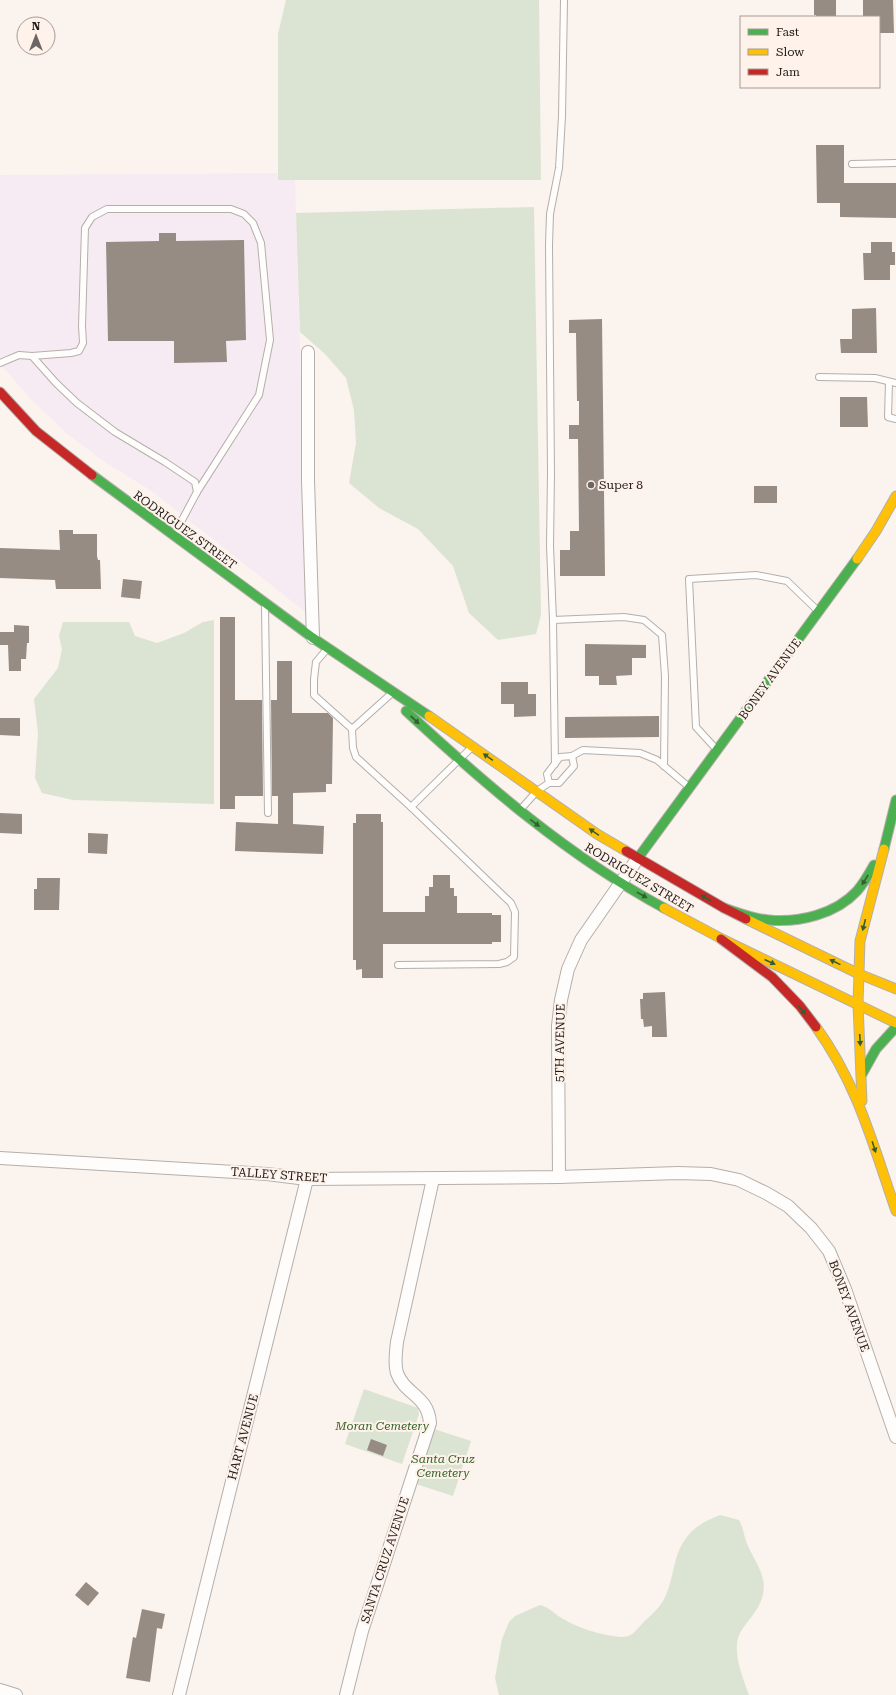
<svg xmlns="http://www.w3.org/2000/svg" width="896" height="1695" font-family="'Roboto Serif',serif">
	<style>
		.commercial { fill: #f7ebf3 }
		.green { fill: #dbe4d2 }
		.building { fill: #968c83 }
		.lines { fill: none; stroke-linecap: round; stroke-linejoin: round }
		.lane-casing { stroke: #b4afab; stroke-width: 8 }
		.street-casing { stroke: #b4afab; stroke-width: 14 }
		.fast-casing { stroke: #b4afab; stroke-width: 11 }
		.slow-casing { stroke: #b4afab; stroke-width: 11 }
		.jam-casing { stroke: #b4afab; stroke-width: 11 }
		.lane { stroke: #fefdfc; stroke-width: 6 }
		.street { stroke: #fefdfc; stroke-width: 12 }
		.fast { stroke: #4caf50; stroke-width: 9 }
		.slow { stroke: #ffc107; stroke-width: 9 }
		.jam { stroke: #c62828; stroke-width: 9 }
		.oneway { fill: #345e32 }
		.poi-dot { fill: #6c6764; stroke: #fef2ea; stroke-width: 1.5 }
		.labels { text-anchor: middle; stroke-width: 4; stroke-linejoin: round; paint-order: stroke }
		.poi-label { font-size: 12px; fill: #201c19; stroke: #fef2ea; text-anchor: start }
		.street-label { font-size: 12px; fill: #201c19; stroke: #fef2ea }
		.park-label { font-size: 12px; font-style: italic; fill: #37652b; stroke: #fef2ea }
	</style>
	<rect width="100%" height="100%" fill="#faf3ee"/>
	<path class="commercial" d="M277,173L278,180H295L308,614L150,490L102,460L66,433L31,399L0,364V175Z"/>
	<g class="green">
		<path d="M286,0H539L541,180H278V34Z"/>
		<path d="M534,207L541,615L536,634L498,640L469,613L453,566L418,529L379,508L349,483L356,443L354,410L346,378L325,354L300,332L296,213Z"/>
		<path d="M214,620V804L73,800L42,793L35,778L38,733L34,699L58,668L62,649L59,636L63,622H129L135,636L157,643L184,633L203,622Z"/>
		<path d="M364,1389L418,1408L419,1414L402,1464L345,1444Z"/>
		<path d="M434,1429L471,1441L453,1496L416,1484Z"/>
		<path d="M720,1515L739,1520C744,1529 744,1538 748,1546C755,1562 767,1576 763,1594C760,1610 747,1620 740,1633C731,1650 743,1679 749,1695H499L495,1678L502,1639L509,1622L515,1616L540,1605C551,1608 554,1614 563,1619C580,1629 601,1635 620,1637C630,1638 635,1632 640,1626C647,1618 658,1610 663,1601C674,1582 672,1559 684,1541C693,1527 705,1521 720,1515Z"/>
	</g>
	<g class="building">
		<path d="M814,0H836V17H816V15H814Z"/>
		<path d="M863,0H893L894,33H879V17H863Z"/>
		<path d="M816,145H844V183H896V218L840,217V203H817Z"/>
		<path d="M159,233H176V241L244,240L246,340L226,341L227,362L174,363V341H108L106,242L159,241Z"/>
		<path d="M871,242H892V252H895V265H890V280H864L863,253H871Z"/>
		<path d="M876,308L877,353H841L840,339H852V309Z"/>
		<path d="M602,319L605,576H560V550H570V531H579L578,439H569V425H579V401H577L576,333H569V320Z"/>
		<path d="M840,397H867L868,427H840Z"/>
		<rect x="754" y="486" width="23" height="17"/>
		<path d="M59,530H73V534H97V556L98,560H100L101,589H56L55,580L0,578V548L60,550Z"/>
		<path d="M123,579L142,581L140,599L121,597Z"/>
		<path d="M220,617H235V700H262L263,796H235V809H220Z"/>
		<path d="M14,625L29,626V643H27L26,659H21V671H9L8,645H0V632H14Z"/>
		<path d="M585,644L646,645V658H632V675L616,676L617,685H599V676H585Z"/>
		<path d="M277,661H292V713H328L333,718L332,784H326V792L293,793V824L324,826L323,854L235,851L236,822L278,824V796H272L271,700H277Z"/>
		<path d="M501,682H528V694H536V716L514,717V704H501Z"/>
		<path d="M659,716V737L565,738V717Z"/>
		<path d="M0,718H20V736L0,735Z"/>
		<path d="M0,813L22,814V834L0,833Z"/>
		<path d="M356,814H381V822H383V912H425V896H429V887H433V875H450V888H454V896H457V913H492V915H501V942H492V944H383V978H362V969L356,970V960H353V823H356Z"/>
		<path d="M88,833L108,834L107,854L88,853Z"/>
		<path d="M37,878H60L59,910H34V889H37Z"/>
		<path d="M665,992L667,1037H652V1026L644,1027L643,1019H641L640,999H643V993Z"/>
		<path d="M371,1439L387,1445L383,1456L367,1450Z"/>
		<path d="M86,1582L99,1593L88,1606L75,1595Z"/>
		<path d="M142,1609L165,1614L162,1629L157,1628L150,1682L126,1678L133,1637L136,1638Z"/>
	</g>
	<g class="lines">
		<defs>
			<g id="lane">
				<path d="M852,164L896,163"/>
				<path d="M32,356L71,353L79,351L83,343L82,326L85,228L92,217L107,209H231L244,214L253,223L261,243L270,340L259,395L197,492"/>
				<path d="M0,363L19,355L32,356L56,383L77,403L115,432L165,462L195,482L197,492L174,535"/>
				<path d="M819,377L875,378L896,383"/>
				<path d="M889,382L888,417L896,419"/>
				<path d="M265,607L268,813"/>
				<path d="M553,620L550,546L551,473L549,245L550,214L559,168L562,116L564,0"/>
				<path d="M327,649L316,662L314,679V695L352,729"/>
				<path d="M392,693L352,729L353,748L356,757L411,807"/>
				<path d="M717,750L696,727L689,579L756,575L787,581L818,611"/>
				<path d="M572,756L583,750L640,753L657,760L689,787"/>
				<path d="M555,764L553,620L624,617L644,620L662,635L665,676L664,766"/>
				<path d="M520,810L537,791L549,783H559L574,766L572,756L560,757L547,774L549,783"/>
				<path d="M398,965L499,964L507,962L514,957L515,912L511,903L411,807L472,747"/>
			</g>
			<g id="street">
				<path d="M308,352V480L313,638"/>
				<path d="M0,1158L267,1174L307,1179L559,1177L678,1173L711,1174L739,1180L766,1193L788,1206L811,1228L829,1251L845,1289L896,1437"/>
				<path d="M559,1177L558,1026L561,1000L568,969L581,940L638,858"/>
				<path d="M0,1690L16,1695"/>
				<path d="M179,1695L307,1179"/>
				<path d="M346,1695L362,1631L430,1423C428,1395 405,1395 397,1373C394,1363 396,1352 397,1342L433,1179"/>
			</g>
			<g id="fast">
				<path d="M92,475L313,638L429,716"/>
				<path d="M406,711C486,785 568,856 664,908"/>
				<path d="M884,849L896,800"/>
				<path d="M638,858L857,559"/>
				<path d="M724,908C739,913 753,919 769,920C799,923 836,914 857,891C864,883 869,874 874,865"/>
				<path d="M862,1074L876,1049L896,1027"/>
			</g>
			<g id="slow">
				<path d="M857,559L876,531L896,496"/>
				<path d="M429,716L597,834L626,851"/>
				<path d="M664,908L722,939L896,1023"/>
				<path d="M746,919L859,974L896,989"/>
				<path d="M816,1027C858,1085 873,1145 896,1211"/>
				<path d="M862,1101L858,1004L860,941L884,849"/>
			</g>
			<g id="jam">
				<path d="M0,392L36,431L92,475"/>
				<path d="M626,851L724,908L746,919"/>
				<path d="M721,939L772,977L800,1006L816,1027"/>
			</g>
		</defs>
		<use href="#lane" class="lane-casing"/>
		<use href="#street" class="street-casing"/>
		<use href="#fast" class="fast-casing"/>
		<use href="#slow" class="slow-casing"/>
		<use href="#jam" class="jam-casing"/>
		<use href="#lane" class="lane"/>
		<use href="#street" class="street"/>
		<use href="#fast" class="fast"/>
		<use href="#slow" class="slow"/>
		<use href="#jam" class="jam"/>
	</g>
	<defs><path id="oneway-solid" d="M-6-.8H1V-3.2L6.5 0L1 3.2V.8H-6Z"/></defs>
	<g class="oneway">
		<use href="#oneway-solid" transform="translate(415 720) rotate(43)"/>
		<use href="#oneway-solid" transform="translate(488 757) rotate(-145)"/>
		<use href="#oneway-solid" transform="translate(535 823) rotate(37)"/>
		<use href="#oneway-solid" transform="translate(594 832) rotate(-146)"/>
		<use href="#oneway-solid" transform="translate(865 880) rotate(122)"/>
		<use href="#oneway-solid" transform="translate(642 895) rotate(29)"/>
		<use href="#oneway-solid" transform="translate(706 898) rotate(-150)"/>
		<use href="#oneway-solid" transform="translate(864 925) rotate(104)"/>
		<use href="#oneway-solid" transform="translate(770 962) rotate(25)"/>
		<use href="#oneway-solid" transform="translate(835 962) rotate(-154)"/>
		<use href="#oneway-solid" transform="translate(802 1010) rotate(50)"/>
		<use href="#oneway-solid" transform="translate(860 1040) rotate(87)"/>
		<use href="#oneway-solid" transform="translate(874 1147) rotate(72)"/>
	</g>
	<circle class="poi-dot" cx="591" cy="485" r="4"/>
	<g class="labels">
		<g class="poi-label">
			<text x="599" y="489">Super 8</text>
		</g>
		<g class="street-label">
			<text transform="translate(185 530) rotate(36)" y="4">RODRIGUEZ STREET</text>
			<text transform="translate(770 679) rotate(-54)" y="4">BONEY AVENUE</text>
			<text transform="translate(639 878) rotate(31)" y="4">RODRIGUEZ STREET</text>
			<text transform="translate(560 1043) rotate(-89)" y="4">5TH AVENUE</text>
			<text transform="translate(279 1175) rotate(4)" y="4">TALLEY STREET</text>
			<text transform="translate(849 1306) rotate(70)" y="4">BONEY AVENUE</text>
			<text transform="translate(243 1437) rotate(-75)" y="4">HART AVENUE</text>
			<text transform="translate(385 1560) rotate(-72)" y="4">SANTA CRUZ AVENUE</text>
		</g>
		<g class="park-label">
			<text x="382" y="1430">Moran Cemetery</text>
			<text x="443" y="1463">Santa Cruz<tspan x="443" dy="14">Cemetery</tspan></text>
		</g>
	</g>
	<rect x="740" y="16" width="140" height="72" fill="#fef2ea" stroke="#a59c96"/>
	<rect x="748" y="29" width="20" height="6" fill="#4caf50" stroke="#a59c96"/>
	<text x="776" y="36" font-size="12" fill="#201c19">Fast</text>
	<rect x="748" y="49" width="20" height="6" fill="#ffc107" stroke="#a59c96"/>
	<text x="776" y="56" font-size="12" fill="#201c19">Slow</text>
	<rect x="748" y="69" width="20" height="6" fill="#c62828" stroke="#a59c96"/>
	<text x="776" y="76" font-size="12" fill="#201c19">Jam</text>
	<g transform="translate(36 36)"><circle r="19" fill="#fef2ea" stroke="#a59c96"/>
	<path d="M0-3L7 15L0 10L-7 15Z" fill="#6c6764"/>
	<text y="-6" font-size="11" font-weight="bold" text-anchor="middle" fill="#201c19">N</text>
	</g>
</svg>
